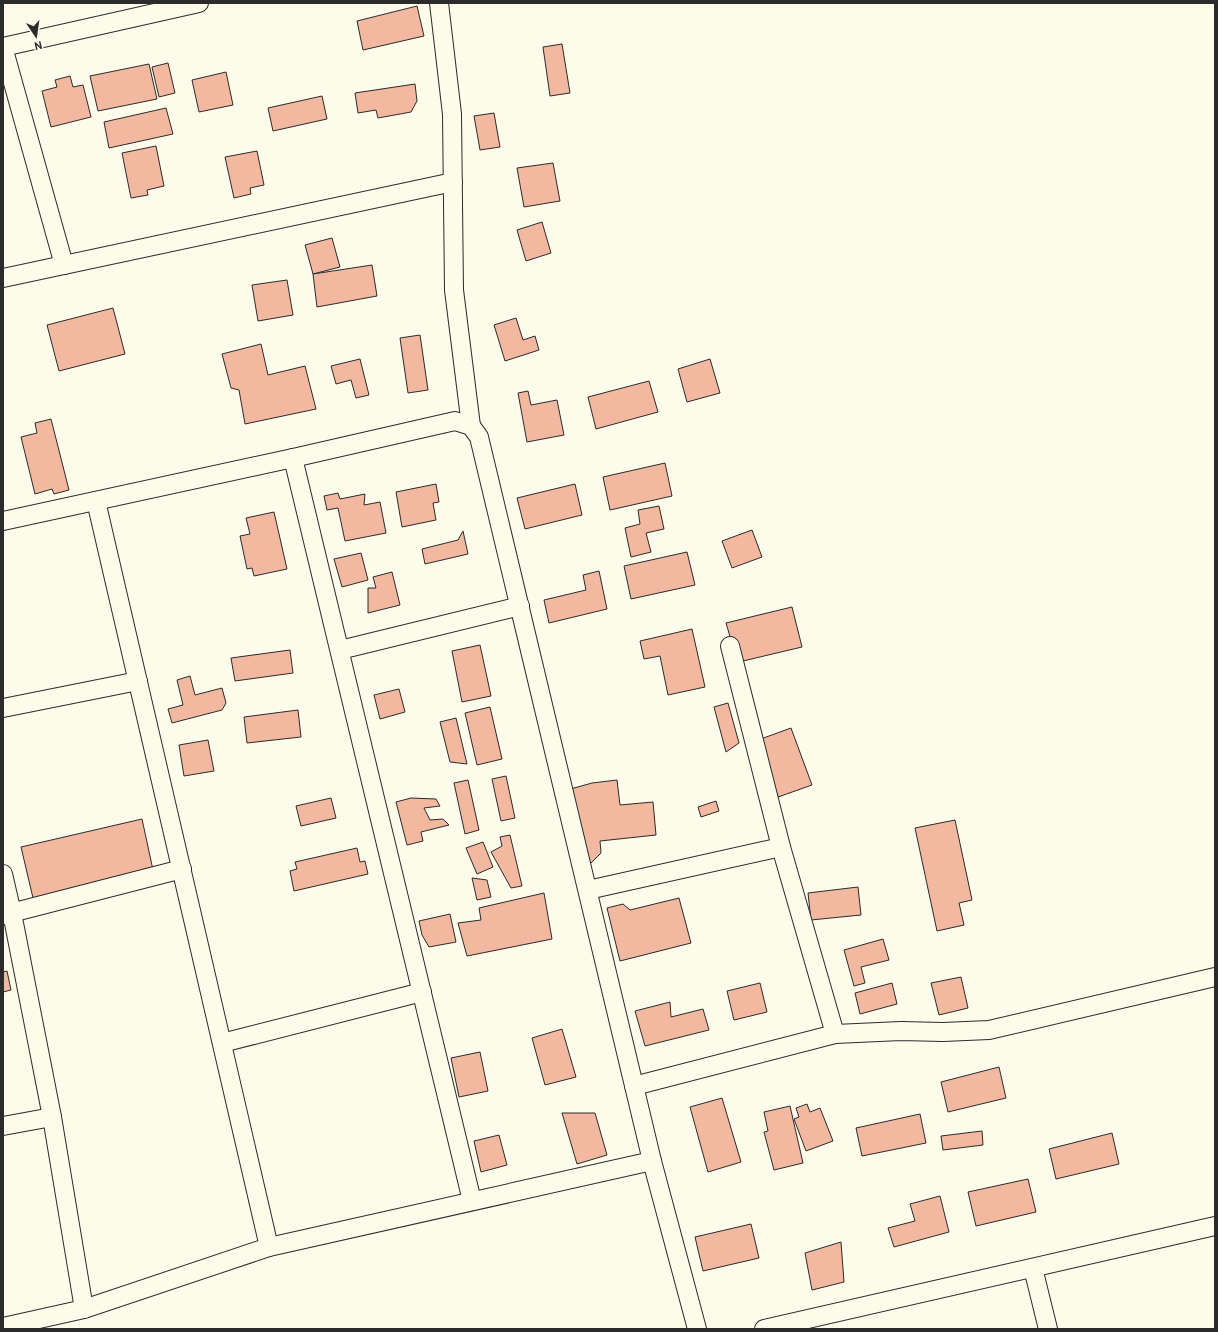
<svg xmlns="http://www.w3.org/2000/svg" width="1218" height="1332" font-family="Overpass,sans-serif">
	<style>
		.building { fill: #f2b8a0; stroke: #2b2b2b }
		.lines { fill: none; stroke-linecap: round; stroke-linejoin: round }
		.street-casing { stroke: #2b2b2b; stroke-width: 20 }
		.street { stroke: #fdfbea; stroke-width: 18 }
	</style>
	<rect width="100%" height="100%" fill="#fdfbea"/>
	<g class="building">
		<path d="M417,6L424,36L363,50L357,21Z"/>
		<path d="M562,44L570,93L550,96L543,47Z"/>
		<path d="M168,63L175,93L159,97L152,67Z"/>
		<path d="M149,64L157,99L98,111L90,76Z"/>
		<path d="M226,72L233,105L199,112L192,80Z"/>
		<path d="M70,76L73,87L83,85L91,117L51,127L42,91L57,87L55,80Z"/>
		<path d="M415,84L417,101L411,112L378,118L376,110L358,113L355,93Z"/>
		<path d="M322,96L327,119L273,131L268,108Z"/>
		<path d="M166,108L173,134L109,148L104,122Z"/>
		<path d="M494,113L500,147L480,150L474,116Z"/>
		<path d="M156,146L164,186L147,190L148,195L131,198L122,153Z"/>
		<path d="M257,151L264,185L250,188L251,194L234,198L225,157Z"/>
		<path d="M553,163L560,201L524,207L517,168Z"/>
		<path d="M542,222L551,253L526,261L517,230Z"/>
		<path d="M332,238L340,267L313,274L305,245Z"/>
		<path d="M372,265L377,296L317,307L313,274Z"/>
		<path d="M287,280L293,315L258,321L252,285Z"/>
		<path d="M113,308L125,354L59,371L47,325Z"/>
		<path d="M516,318L523,340L535,336L539,350L505,361L494,325Z"/>
		<path d="M420,335L428,390L408,393L400,338Z"/>
		<path d="M261,344L268,375L305,366L316,409L245,424L239,390L231,388L222,354Z"/>
		<path d="M360,359L369,395L356,398L351,380L336,384L331,366Z"/>
		<path d="M710,359L720,393L687,402L678,369Z"/>
		<path d="M649,381L658,412L596,429L588,397Z"/>
		<path d="M528,391L531,405L557,400L564,435L527,442L518,393Z"/>
		<path d="M51,419L69,490L54,494L52,489L35,494L21,437L37,433L35,423Z"/>
		<path d="M665,463L672,496L610,510L603,477Z"/>
		<path d="M436,484L439,502L433,503L436,520L402,527L396,492Z"/>
		<path d="M575,484L582,515L525,529L517,498Z"/>
		<path d="M338,493L340,499L365,494L364,505L380,502L386,533L345,541L338,508L327,510L324,496Z"/>
		<path d="M659,506L664,529L646,533L651,552L631,557L625,528L640,524L638,510Z"/>
		<path d="M274,512L287,569L254,576L252,568L247,569L240,536L250,534L246,518Z"/>
		<path d="M752,530L762,557L732,568L722,541Z"/>
		<path d="M463,531L468,554L425,564L422,549L458,540Z"/>
		<path d="M687,552L695,585L631,599L624,566Z"/>
		<path d="M361,553L368,580L342,587L334,559Z"/>
		<path d="M599,571L607,609L549,623L544,600L586,590L583,575Z"/>
		<path d="M392,572L400,605L368,613V588H376L373,577Z"/>
		<path d="M792,607L802,647L743,661L731,640L726,623Z"/>
		<path d="M692,629L705,687L668,695L660,656L644,659L640,641Z"/>
		<path d="M480,645L491,696L462,702L452,651Z"/>
		<path d="M290,650L293,673L235,681L231,658Z"/>
		<path d="M190,676L195,695L222,688L226,703L222,710L172,723L168,709L183,705L177,680Z"/>
		<path d="M399,689L405,712L380,719L374,695Z"/>
		<path d="M728,703L739,743L726,752L714,707Z"/>
		<path d="M490,707L502,759L477,765L465,713Z"/>
		<path d="M298,710L301,737L247,743L244,717Z"/>
		<path d="M456,718L467,764L450,762L440,722Z"/>
		<path d="M791,728L812,785L778,797L758,740Z"/>
		<path d="M208,740L214,771L184,776L179,745Z"/>
		<path d="M506,776L515,818L501,821L492,779Z"/>
		<path d="M468,780L479,830L465,834L454,783Z"/>
		<path d="M617,780L620,805L653,802L656,835L600,841L601,853L589,865L567,790L592,783Z"/>
		<path d="M331,798L336,818L301,826L296,806Z"/>
		<path d="M411,798L436,799L440,806L424,808L430,820L443,819L449,825L421,832L423,841L407,845L396,802Z"/>
		<path d="M716,801L719,811L701,817L698,807Z"/>
		<path d="M142,819L153,870L33,898L21,847Z"/>
		<path d="M955,820L972,900L959,903L964,925L937,931L915,828Z"/>
		<path d="M510,835L522,886L511,888L491,852L502,846L500,837Z"/>
		<path d="M483,842L493,867L477,874L466,848Z"/>
		<path d="M357,848L360,862L365,861L368,874L294,891L290,871L297,869L295,862Z"/>
		<path d="M472,878L487,880L491,897L477,900Z"/>
		<path d="M858,887L861,915L811,920L808,893Z"/>
		<path d="M544,893L552,939L467,956L458,923L481,920L479,908Z"/>
		<path d="M679,898L691,943L620,961L607,908L623,904L630,910Z"/>
		<path d="M450,914L456,942L429,947L422,935L419,921Z"/>
		<path d="M883,939L889,960L861,967L865,983L854,986L844,950Z"/>
		<path d="M7,971L11,990L3,992V972Z"/>
		<path d="M961,977L968,1008L939,1015L931,983Z"/>
		<path d="M760,983L767,1012L734,1020L727,991Z"/>
		<path d="M892,983L897,1004L860,1014L855,993Z"/>
		<path d="M670,1002L671,1017L703,1009L709,1030L645,1046L635,1011Z"/>
		<path d="M562,1029L576,1077L545,1085L532,1038Z"/>
		<path d="M480,1052L488,1091L459,1097L451,1058Z"/>
		<path d="M999,1067L1006,1098L948,1112L941,1082Z"/>
		<path d="M722,1098L741,1162L708,1172L690,1107Z"/>
		<path d="M807,1104L810,1112L820,1108L833,1141L806,1151L794,1119L799,1117L796,1108Z"/>
		<path d="M790,1106L803,1163L774,1170L764,1132L768,1131L764,1112Z"/>
		<path d="M562,1113H595L607,1155L577,1164Z"/>
		<path d="M920,1114L926,1143L862,1156L856,1128Z"/>
		<path d="M982,1131L983,1145L943,1150L941,1136Z"/>
		<path d="M1112,1133L1119,1164L1056,1179L1049,1149Z"/>
		<path d="M499,1135L507,1165L481,1172L474,1141Z"/>
		<path d="M1028,1179L1036,1212L976,1226L968,1192Z"/>
		<path d="M940,1196L949,1232L894,1247L888,1228L915,1221L910,1204Z"/>
		<path d="M751,1224L759,1258L703,1271L695,1237Z"/>
		<path d="M841,1242L844,1282L812,1290L805,1253Z"/>
	</g>
	<g class="lines">
		<defs>
			<g id="street">
				<path d="M439,3L452,114L454,290L471,426"/>
				<path d="M64,265L3,47L199,3"/>
				<path d="M3,278L453,182"/>
				<path d="M293,458L472,1201"/>
				<path d="M96,501L269,1247"/>
				<path d="M3,521L293,458L455,421L471,426L479,437L652,1161L697,1329"/>
				<path d="M730,646L781,847L835,1034"/>
				<path d="M340,650L520,606"/>
				<path d="M3,708L138,681"/>
				<path d="M3,874L12,913L52,1117L84,1309"/>
				<path d="M588,890L781,847"/>
				<path d="M3,915L182,869"/>
				<path d="M222,1043L422,992"/>
				<path d="M634,1086L835,1034L901,1031L943,1032L989,1030L1215,977"/>
				<path d="M3,1126L52,1117"/>
				<path d="M1033,1268L1048,1329"/>
				<path d="M3,1327L84,1309L269,1247L652,1161"/>
				<path d="M764,1329L1215,1226"/>
			</g>
		</defs>
		<use href="#street" class="street-casing"/>
		<use href="#street" class="street"/>
	</g>
	<rect width="1218" height="1332" fill="none" stroke="#2b2b2b" stroke-width="8"/>
	<g transform="translate(36 36) rotate(167)" stroke="#fdfbea" stroke-width="3" paint-order="stroke">
	<path d="M0-3L7 15L0 10L-7 15Z" fill="#2b2b2b"/>
	<text y="-6" font-size="11" font-weight="bold" text-anchor="middle" fill="#2b2b2b">N</text>
	</g>
</svg>
